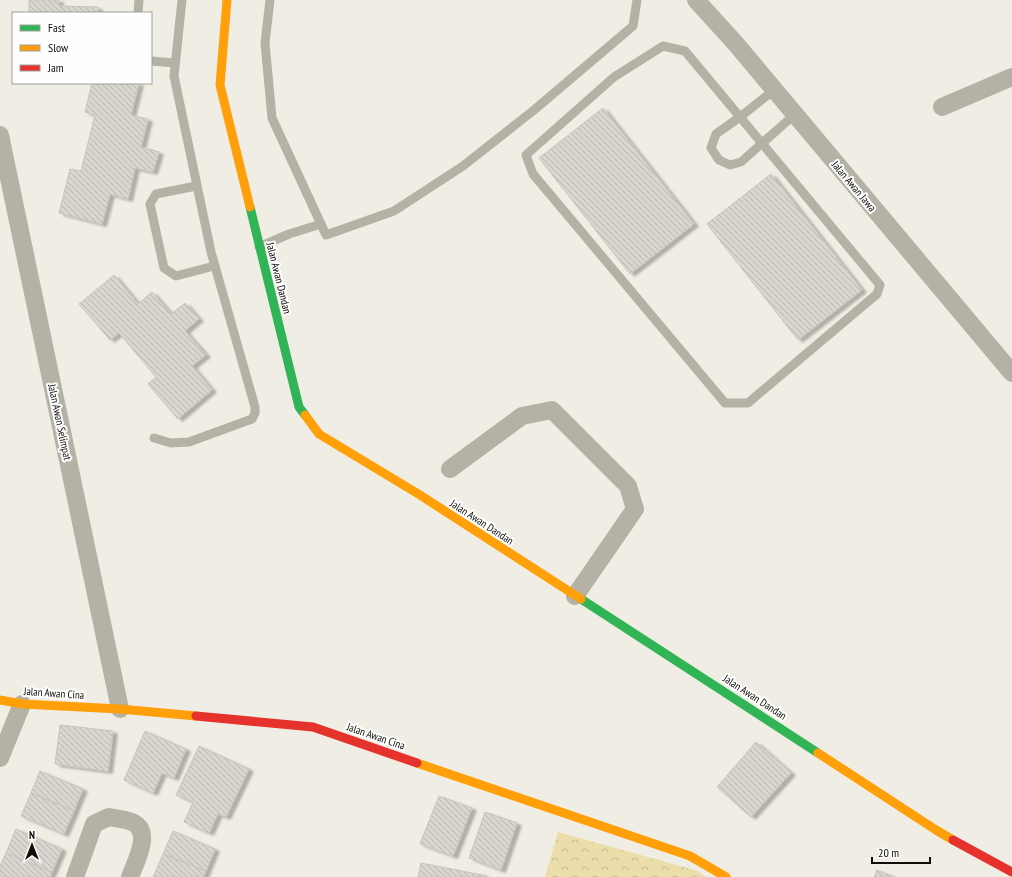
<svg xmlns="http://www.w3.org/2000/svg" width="1012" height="877" font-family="'PT Sans Narrow',sans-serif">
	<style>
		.forest { fill: url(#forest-crowns) }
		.building { fill: url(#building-back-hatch); stroke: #c6c4bc; filter: url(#shadow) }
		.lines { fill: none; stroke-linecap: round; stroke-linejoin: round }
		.lane { stroke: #b4b1a5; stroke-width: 9 }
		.street { stroke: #b4b1a5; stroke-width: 18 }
		.fast { stroke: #30b455; stroke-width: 9 }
		.slow { stroke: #ff9f0a; stroke-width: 9 }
		.jam { stroke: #e5322d; stroke-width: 9 }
		.labels { text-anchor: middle; stroke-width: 4; stroke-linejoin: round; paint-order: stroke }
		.street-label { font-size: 11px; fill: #0f0d07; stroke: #fefefe }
	</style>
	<defs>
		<pattern id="forest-crowns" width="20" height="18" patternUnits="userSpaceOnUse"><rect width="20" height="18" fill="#ebdeaa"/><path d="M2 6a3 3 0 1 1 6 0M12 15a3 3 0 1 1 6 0" fill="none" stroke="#c8bd91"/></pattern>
		<pattern id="building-back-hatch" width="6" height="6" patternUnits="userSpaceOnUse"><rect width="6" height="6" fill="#d8d6ce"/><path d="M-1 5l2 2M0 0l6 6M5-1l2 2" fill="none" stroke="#b8b6af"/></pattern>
		<filter id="shadow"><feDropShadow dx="4.5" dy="2.5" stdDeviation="1" flood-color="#0004"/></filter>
	</defs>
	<rect width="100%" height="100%" fill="#f0eee4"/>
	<path class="forest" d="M558,832L698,871L706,877H545Z"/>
	<g class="building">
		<path d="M29,0H59V6L98,7V13H29Z"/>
		<path d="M92,83H139L131,115L148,119L141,147L159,152L153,172L135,168L128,199L110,194L102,224L59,213L70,169L81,171L95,115L85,112Z"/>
		<path d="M603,108L694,224L630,274L539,158Z"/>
		<path d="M771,174L862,290L798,340L707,224Z"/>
		<path d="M114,275L138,304L152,292L171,314L185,303L199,319L185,331L206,355L192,366L212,390L178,419L148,384L156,377L119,333L110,340L79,304Z"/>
		<path d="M60,725L113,731L108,771L55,764Z"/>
		<path d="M145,731L186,749L174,778L162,773L153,793L124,780Z"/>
		<path d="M756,742L791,773L751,817L717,787Z"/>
		<path d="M199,746L249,769L226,817L218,814L209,833L184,822L193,802L176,795Z"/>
		<path d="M40,771L83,789L74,811L31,793Z"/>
		<path d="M31,793L74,811L64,834L21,816Z"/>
		<path d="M439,796L472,808L453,856L420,844Z"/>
		<path d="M485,812L517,823L501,870L469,858Z"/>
		<path d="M16,829L62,849L52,872L6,853Z"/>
		<path d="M173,831L215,849L206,871L163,854Z"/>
		<path d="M6,853L52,872L50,877H3L0,876V866Z"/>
		<path d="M163,854L206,871L203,877H153Z"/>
		<path d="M421,863L487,876V877H418Z"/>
		<path d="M877,870L894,877H874Z"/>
	</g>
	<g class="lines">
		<g class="lane">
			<path d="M270,0L265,43L272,118L326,235L394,211L463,166L534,110L633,26L637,0"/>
			<path d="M138,13L139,0"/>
			<path d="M663,46L685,51L880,285L877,294L748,403H725L533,174L526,155L614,77Z"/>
			<path d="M151,61L175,63"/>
			<path d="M774,90L740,117L716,134L711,148L719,160L730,165L741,162L794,115"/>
			<path d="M196,186L156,194L150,204L164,268L176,276L214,266"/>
			<path d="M259,247L289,234L321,224"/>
			<path d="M154,438L171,443L189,442L252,419L255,413V407L211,252L174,76L182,0"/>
		</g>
		<g class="street">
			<path d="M696,0L736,44L1012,373"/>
			<path d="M942,107L1012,77"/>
			<path d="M0,135L120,709"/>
			<path d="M450,469L522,416L552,410L628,486L635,509L575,596"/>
			<path d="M0,758L22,704"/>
			<path d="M75,877L94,824L109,817C117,819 127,819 134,823C152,833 135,863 130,877"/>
		</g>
		<g class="fast">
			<path d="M250,207L299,407L305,415"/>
			<path d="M581,599L818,753"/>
		</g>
		<g class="slow">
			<path d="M227,0L220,85L250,207"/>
			<path d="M305,415L319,434L420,495L581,599"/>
			<path d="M0,700L22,704L120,709L196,716"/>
			<path d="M818,753L936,830L953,840"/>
			<path d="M417,763L690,856L726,877"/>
		</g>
		<g class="jam">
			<path d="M196,716L313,727L417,763"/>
			<path d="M953,840L1012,872"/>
		</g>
	</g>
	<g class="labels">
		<g class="street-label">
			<text transform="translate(854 186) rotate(50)" y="4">Jalan Awan Jawa</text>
			<text transform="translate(279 278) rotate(76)" y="4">Jalan Awan Dandan</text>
			<text transform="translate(60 422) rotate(78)" y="4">Jalan Awan Selimpat</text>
			<text transform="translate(482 522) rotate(33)" y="4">Jalan Awan Dandan</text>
			<text transform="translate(54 693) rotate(4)" y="4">Jalan Awan Cina</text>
			<text transform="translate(755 697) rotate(33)" y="4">Jalan Awan Dandan</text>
			<text transform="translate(376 736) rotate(19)" y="4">Jalan Awan Cina</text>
		</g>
	</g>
	<rect x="12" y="12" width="140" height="72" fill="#fefefe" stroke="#9e9e9b"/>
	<rect x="20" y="25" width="20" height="6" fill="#30b455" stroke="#9e9e9b"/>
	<text x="48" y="32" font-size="12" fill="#0f0d07">Fast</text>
	<rect x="20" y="45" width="20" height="6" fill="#ff9f0a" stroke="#9e9e9b"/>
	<text x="48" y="52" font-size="12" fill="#0f0d07">Slow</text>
	<rect x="20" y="65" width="20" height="6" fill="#e5322d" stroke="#9e9e9b"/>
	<text x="48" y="72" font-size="12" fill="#0f0d07">Jam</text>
	<g transform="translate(32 845)" stroke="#fefefe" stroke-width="3" paint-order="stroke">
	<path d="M0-3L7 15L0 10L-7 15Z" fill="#0f0d07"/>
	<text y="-6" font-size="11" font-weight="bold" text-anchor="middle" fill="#0f0d07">N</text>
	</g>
	<path d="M872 857v6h58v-6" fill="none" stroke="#0f0d07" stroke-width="2"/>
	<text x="878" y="857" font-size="12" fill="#0f0d07" stroke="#fefefe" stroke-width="3" paint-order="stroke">20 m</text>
</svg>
